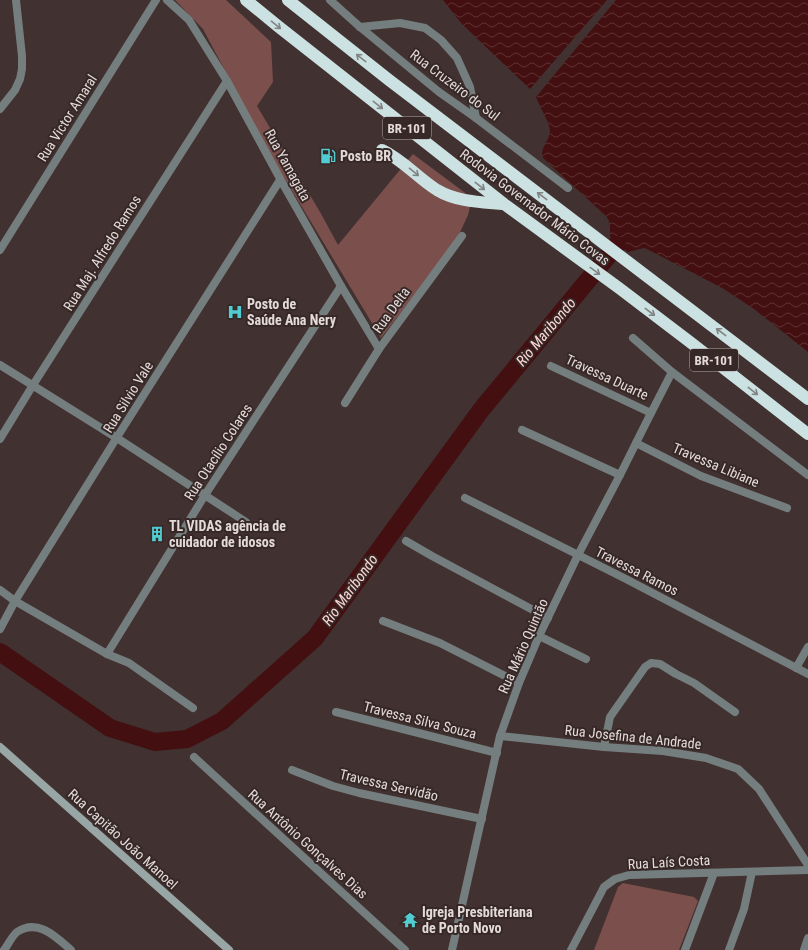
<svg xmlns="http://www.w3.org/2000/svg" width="808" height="950" font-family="'Roboto Condensed',sans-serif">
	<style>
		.green { fill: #7b4f4c }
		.water { fill: url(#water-waves) }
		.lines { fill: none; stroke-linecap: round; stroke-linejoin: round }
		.river { stroke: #430f10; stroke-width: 18 }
		.minor { stroke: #757e7e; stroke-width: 8 }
		.secondary { stroke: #98a6a6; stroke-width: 8 }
		.motorway { stroke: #cce1e1; stroke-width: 12 }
		.oneway { stroke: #818484 }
		.labels { text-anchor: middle; stroke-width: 4; stroke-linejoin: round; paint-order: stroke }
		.shield { fill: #362827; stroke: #b0a5a4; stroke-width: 1 }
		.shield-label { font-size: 13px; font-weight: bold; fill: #e4dad9 }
		.street-label { font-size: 14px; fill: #e4dad9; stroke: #362827 }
		.poi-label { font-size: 14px; font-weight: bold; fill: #e4dad9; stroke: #362827; text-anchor: start }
		.water-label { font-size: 15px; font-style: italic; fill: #fed7d3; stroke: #362827 }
	</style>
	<defs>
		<pattern id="water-waves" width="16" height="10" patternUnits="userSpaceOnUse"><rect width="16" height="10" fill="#430f10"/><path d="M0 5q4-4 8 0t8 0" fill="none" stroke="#5e3132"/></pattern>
	</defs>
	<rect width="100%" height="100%" fill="#413231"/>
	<g class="green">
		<path d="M175,0H226L271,42L273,82L257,106L320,212L338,245L413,154L472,198L468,215L456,241L381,338L276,164L241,101L203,29Z"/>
		<path d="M623,883L694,897L698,901L679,950H594L618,887Z"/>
	</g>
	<g class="water">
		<path d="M443,0H607L530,89L462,24Z"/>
		<path d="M616,0H808V352L754,309L724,289L647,249L644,248L628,252L617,245L611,240L610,236V226L609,221L606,216L543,158C539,148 550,141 550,130C550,124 539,105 536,97Z"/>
	</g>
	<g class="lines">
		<path class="river" d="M0,652L110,728L155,742L187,739L222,721L315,638L481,410L617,245"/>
		<g class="minor">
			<path d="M167,0L189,20L227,81L283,184L341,286L379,349"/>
			<path d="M330,0L360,27L439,92L476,118L568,188"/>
			<path d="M360,27L400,23L425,28L441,40L457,58L470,87L476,118"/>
			<path d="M0,109L15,90L20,79L22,69V56L16,0"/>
			<path d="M0,250L156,0"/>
			<path d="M633,338L672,372L808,475"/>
			<path d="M0,365L117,438L246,522"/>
			<path d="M551,366L651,413"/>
			<path d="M345,403L379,349L462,236"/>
			<path d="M522,430L620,475"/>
			<path d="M0,439L33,385L227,81"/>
			<path d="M636,443L701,476L787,508"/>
			<path d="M465,498L624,578L808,674"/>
			<path d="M406,541L432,556L548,618"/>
			<path d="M0,590L15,601L107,654L129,663L193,708"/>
			<path d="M383,621L440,643L519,683"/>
			<path d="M0,629L15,601L119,434L280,180"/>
			<path d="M539,636L586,659"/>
			<path d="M107,654L205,495L341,286"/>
			<path d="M796,668L808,647"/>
			<path d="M336,712L497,753"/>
			<path d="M500,736L604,747L663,751L706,758L738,769L759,789L808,865"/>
			<path d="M604,747L610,717L645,667L651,663L660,664L676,674L694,683L735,712"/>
			<path d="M194,757L405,950"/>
			<path d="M292,770L333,786L359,793L482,819"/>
			<path d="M4,950C8,945 12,936 17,932C38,918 56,937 71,950"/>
			<path d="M452,950L500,736L519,683L539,636L578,555L620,475L651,413L672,372"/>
			<path d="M571,950L604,887L615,879L629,875L808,870"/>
			<path d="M685,950L714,873"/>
			<path d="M729,950L744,909L752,872"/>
			<path d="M804,950L808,938"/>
		</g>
		<path class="secondary" d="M0,747L229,950"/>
		<g class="motorway">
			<path d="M246,0L279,27L504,204L619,288L690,342L808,434"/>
			<path d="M288,0L389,80L808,399"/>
			<path d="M382,150C403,160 418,178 437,190C457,202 481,202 503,204"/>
		</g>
	</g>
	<defs><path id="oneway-shaft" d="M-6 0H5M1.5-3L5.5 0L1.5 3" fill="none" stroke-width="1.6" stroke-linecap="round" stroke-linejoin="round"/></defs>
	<g class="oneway">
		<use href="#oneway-shaft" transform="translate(276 25) rotate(39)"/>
		<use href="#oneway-shaft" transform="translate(361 58) rotate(-142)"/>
		<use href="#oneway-shaft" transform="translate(378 105) rotate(38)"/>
		<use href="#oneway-shaft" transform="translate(414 172) rotate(39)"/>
		<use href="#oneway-shaft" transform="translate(480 186) rotate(38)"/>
		<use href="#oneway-shaft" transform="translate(542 196) rotate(-143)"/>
		<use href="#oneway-shaft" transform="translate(595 271) rotate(36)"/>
		<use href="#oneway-shaft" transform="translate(650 312) rotate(37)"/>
		<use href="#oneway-shaft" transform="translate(721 332) rotate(-143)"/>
		<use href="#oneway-shaft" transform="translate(753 391) rotate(38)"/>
	</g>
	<defs>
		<symbol id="fuel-bare" viewBox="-9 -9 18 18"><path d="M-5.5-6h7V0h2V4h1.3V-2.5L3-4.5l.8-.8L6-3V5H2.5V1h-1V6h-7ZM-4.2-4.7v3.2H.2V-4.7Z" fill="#51ccd2" stroke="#362827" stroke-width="2.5" paint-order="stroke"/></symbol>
		<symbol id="hospital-bare" viewBox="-9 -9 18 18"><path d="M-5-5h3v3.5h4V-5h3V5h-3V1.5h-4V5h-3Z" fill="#51ccd2" stroke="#362827" stroke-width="2.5" paint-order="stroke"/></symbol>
		<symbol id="building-bare" viewBox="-9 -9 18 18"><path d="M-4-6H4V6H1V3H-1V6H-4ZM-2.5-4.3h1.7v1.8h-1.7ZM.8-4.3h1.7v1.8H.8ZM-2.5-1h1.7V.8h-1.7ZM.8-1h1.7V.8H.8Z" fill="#51ccd2" stroke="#362827" stroke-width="2.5" paint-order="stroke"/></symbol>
		<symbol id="temple-bare" viewBox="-9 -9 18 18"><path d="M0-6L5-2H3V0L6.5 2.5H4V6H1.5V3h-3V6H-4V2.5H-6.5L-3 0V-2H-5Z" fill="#51ccd2" stroke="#362827" stroke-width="2.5" paint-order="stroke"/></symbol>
	</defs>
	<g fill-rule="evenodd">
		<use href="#fuel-bare" x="317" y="145" width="22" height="22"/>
		<use href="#hospital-bare" x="224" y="301" width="22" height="22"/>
		<use href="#building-bare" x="146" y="523" width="22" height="22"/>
		<use href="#temple-bare" x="399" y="909" width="22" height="22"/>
	</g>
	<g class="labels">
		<g class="shield">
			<rect x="383" y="117" width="48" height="22" rx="3"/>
			<rect x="690" y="349" width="48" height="22" rx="3"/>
		</g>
		<g class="shield-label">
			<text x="407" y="133">BR-101</text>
			<text x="714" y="365">BR-101</text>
		</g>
		<g class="street-label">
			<text transform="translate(455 85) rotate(37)" y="5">Rua Cruzeiro do Sul</text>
			<text transform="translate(67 118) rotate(-58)" y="5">Rua Victor Amaral</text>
			<text transform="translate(288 165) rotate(61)" y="5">Rua Yamagata</text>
			<text transform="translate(535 207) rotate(37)" y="5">Rodovia Governador Mário Covas</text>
			<text transform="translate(102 253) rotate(-58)" y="5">Rua Maj. Alfredo Ramos</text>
			<text transform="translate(391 310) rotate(-54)" y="5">Rua Delta</text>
			<text transform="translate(607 377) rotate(25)" y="5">Travessa Duarte</text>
			<text transform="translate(128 397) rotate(-58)" y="5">Rua Silvio Vale</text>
			<text transform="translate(218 452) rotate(-57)" y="5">Rua Otacílio Colares</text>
			<text transform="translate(716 465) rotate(23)" y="5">Travessa Libiane</text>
			<text transform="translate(637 571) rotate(27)" y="5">Travessa Ramos</text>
			<text transform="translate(523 646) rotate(-66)" y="5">Rua Mário Quintão</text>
			<text transform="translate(420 720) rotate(14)" y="5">Travessa Silva Souza</text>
			<text transform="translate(633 737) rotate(6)" y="5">Rua Josefina de Andrade</text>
			<text transform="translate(389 785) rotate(13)" y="5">Travessa Servidão</text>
			<text transform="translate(123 839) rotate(42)" y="5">Rua Capitão João Manoel</text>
			<text transform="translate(308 844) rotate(42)" y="5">Rua Antônio Gonçalves Dias</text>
			<text transform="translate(669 862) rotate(-3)" y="5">Rua Laís Costa</text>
		</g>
		<g class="poi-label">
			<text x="340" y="161">Posto BR</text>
			<text x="247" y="309">Posto de<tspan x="247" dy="16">Saúde Ana Nery</tspan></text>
			<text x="169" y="531">TL VIDAS agência de<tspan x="169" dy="16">cuidador de idosos</tspan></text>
			<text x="422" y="917">Igreja Presbiteriana<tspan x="422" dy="16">de Porto Novo</tspan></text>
		</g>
		<g class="water-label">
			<text transform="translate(546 332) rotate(-50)" y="5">Rio Maribondo</text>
			<text transform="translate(350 590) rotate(-54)" y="5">Rio Maribondo</text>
		</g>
	</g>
</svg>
